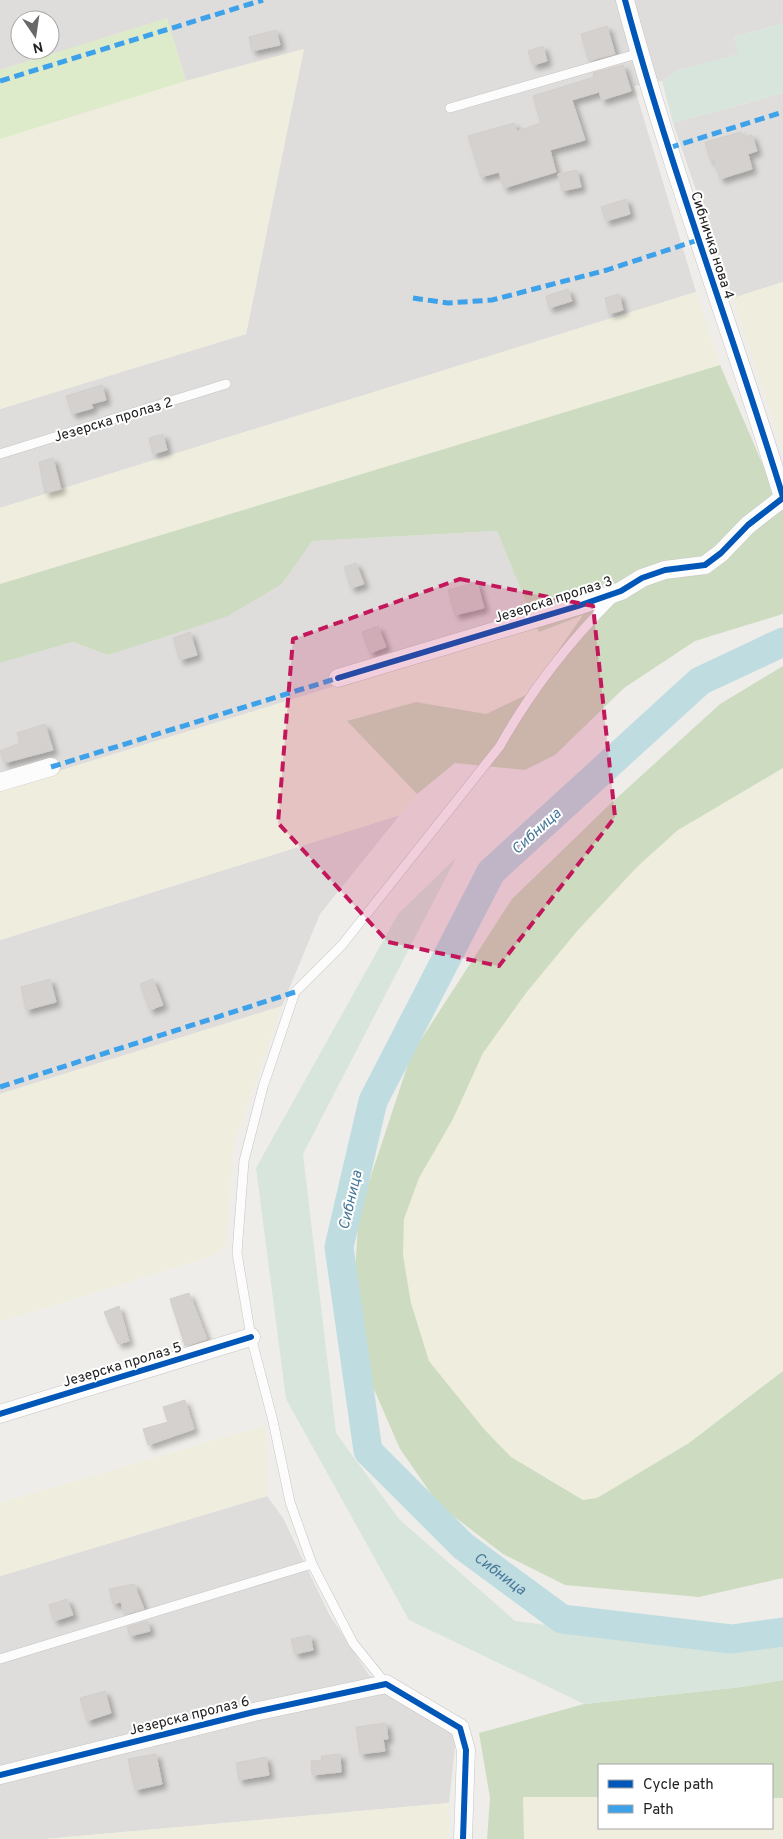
<svg xmlns="http://www.w3.org/2000/svg" width="783" height="1839" font-family="Overpass,sans-serif">
	<style>
		.residential { fill: #dedddb; fill-rule: evenodd }
		.farmland { fill: #efeede }
		.grass { fill: #deebca }
		.forest { fill: #cddcc0 }
		.wetland { fill: #d8e5dc }
		.lines { fill: none; stroke-linecap: round; stroke-linejoin: round }
		.river { stroke: #bfdde1; stroke-width: 29 }
		.building { fill: #d4d1cf; stroke: #d2cecb; filter: url(#shadow) }
		.lane-casing { stroke: #c6c5c4; stroke-width: 10 }
		.street-casing { stroke: #c6c5c4; stroke-width: 19 }
		.lane { stroke: #fdfcfc; stroke-width: 9 }
		.street { stroke: #fdfcfc; stroke-width: 18 }
		.quiet { stroke: #3ea2ea; stroke-width: 5; stroke-dasharray: 10 5; stroke-linecap: butt }
		.cycleway-casing { stroke: #fff; stroke-width: 9 }
		.cycleway { stroke: #0057b8; stroke-width: 6 }
		.marked { fill: #c2185b; fill-opacity: 0.2; stroke: #c2185b; stroke-width: 4; stroke-dasharray: 10 6; stroke-linejoin: round }
		.labels { text-anchor: middle; stroke-width: 4; stroke-linejoin: round; paint-order: stroke }
		.street-label { font-size: 14px; fill: #212121; stroke: #fff }
		.water-label { font-size: 15px; font-style: italic; fill: #467697; stroke: #fff }
	</style>
	<defs>
		<filter id="shadow"><feDropShadow dx="4.5" dy="4.5" stdDeviation="2.5" flood-color="#0004"/></filter>
	</defs>
	<rect width="100%" height="100%" fill="#efedea"/>
	<g class="residential">
		<path d="M0,0H783V23L734,37L739,54L676,71L662,81L634,86L696,292L0,508V409L246,334L303,49L186,81L167,19L0,70ZM20,20H50V50H20Z"/>
		<path d="M783,93V282L733,298L673,123Z"/>
		<path d="M497,531L535,625L0,789V663L73,642L108,655L282,584L311,541Z"/>
		<path d="M400,815L320,914L282,1006L0,1094V940Z"/>
		<path d="M267,1496L283,1518L329,1614L369,1675L457,1728L449,1803L45,1839H0V1576Z"/>
	</g>
	<g class="farmland">
		<path d="M304,49L246,334L0,409V139L186,81Z"/>
		<path d="M783,282V452L733,298Z"/>
		<path d="M696,292L720,365L0,584V508Z"/>
		<path d="M584,614L528,694L486,714L416,702L347,721L417,794L400,815L0,940V789L534,625L539,632Z"/>
		<path d="M783,768V1371L689,1443L597,1498L584,1500L511,1457L484,1429L429,1361L411,1303L403,1255L404,1219L419,1178L453,1119L483,1053L526,993L578,930L638,866L678,830Z"/>
		<path d="M282,1006L234,1145L226,1244L213,1256L0,1322V1094Z"/>
		<path d="M266,1425L267,1496L0,1576V1503Z"/>
		<path d="M523,1797H599V1828H772V1798H783V1839H524Z"/>
		<path d="M449,1803V1839H45Z"/>
	</g>
	<path class="grass" d="M167,18L186,81L0,139V70Z"/>
	<g class="forest">
		<path d="M720,365L772,486L783,492V614L695,641L624,688L555,755L525,770L455,763L417,794L347,721L416,702L486,714L528,694L583,615L539,632L535,625L497,531L312,541L282,584L226,617L108,655L73,642L0,663V584Z"/>
		<path d="M783,666V768L678,830L638,866L578,930L526,993L483,1053L453,1119L419,1178L404,1219L403,1255L411,1303L429,1361L484,1429L511,1457L583,1500L597,1498L689,1443L783,1371V1578L699,1597L565,1585L503,1554L439,1505L400,1449L373,1387L363,1336L355,1271L359,1212L411,1055L512,899L608,806L720,704Z"/>
		<path d="M783,1680V1798H772V1765H599V1797H523L524,1839H487L490,1798L479,1733L584,1704L741,1687Z"/>
	</g>
	<g class="wetland">
		<path d="M783,23V93L673,123L662,81L676,71L738,54L734,37Z"/>
		<path d="M456,858L303,1154L336,1433L399,1519L515,1621L698,1644L783,1623V1680L741,1687L584,1704L409,1620L286,1399L256,1168L398,914Z"/>
	</g>
	<g class="lines">
		<path class="river" id="s1" d="M783,642L700,681L491,872L373,1101L339,1247L368,1451L463,1546L562,1619L731,1639L783,1632"/>
	</g>
	<g class="building">
		<path d="M607,26L615,54L589,61L581,34Z"/>
		<path d="M276,30L280,45L252,51L249,37Z"/>
		<path d="M543,46L547,61L533,65L528,51Z"/>
		<path d="M623,65L631,91L602,100L599,92L572,100L585,140L550,150L556,172L504,188L499,172L481,177L468,136L514,123L517,131L541,123L533,96L594,77L593,73Z"/>
		<path d="M741,132L742,137L752,135L757,151L748,154L752,169L720,179L714,160L711,161L705,142Z"/>
		<path d="M577,170L581,187L562,191L558,174Z"/>
		<path d="M626,199L630,214L606,221L601,207Z"/>
		<path d="M568,289L572,301L549,308L546,296Z"/>
		<path d="M619,294L623,310L609,314L605,298Z"/>
		<path d="M102,385L106,400L91,404L93,408L72,414L66,396Z"/>
		<path d="M163,434L167,450L153,454L149,438Z"/>
		<path d="M53,458L61,489L45,493L39,462Z"/>
		<path d="M356,563L364,584L351,588L344,567Z"/>
		<path d="M477,582L484,608L455,615L448,590Z"/>
		<path d="M378,626L386,647L370,653L362,632Z"/>
		<path d="M190,632L197,655L180,660L173,638Z"/>
		<path d="M45,724L53,750L4,763L0,751L20,743L17,733Z"/>
		<path d="M50,979L56,1002L26,1010L21,987Z"/>
		<path d="M153,979L163,1005L150,1010L140,984Z"/>
		<path d="M189,1293L207,1339L185,1346L170,1299Z"/>
		<path d="M119,1306L129,1341L118,1344L104,1312Z"/>
		<path d="M185,1400L194,1429L148,1445L143,1429L168,1422L163,1407Z"/>
		<path d="M134,1584L144,1609L124,1615L121,1602L113,1604L109,1589Z"/>
		<path d="M67,1599L73,1615L54,1621L49,1605Z"/>
		<path d="M147,1621L150,1631L130,1636L127,1627Z"/>
		<path d="M310,1635L313,1650L295,1654L291,1639Z"/>
		<path d="M105,1691L111,1713L87,1721L80,1698Z"/>
		<path d="M386,1723L388,1739H383L385,1751L360,1754L356,1727Z"/>
		<path d="M156,1754L162,1784L135,1790L128,1759Z"/>
		<path d="M340,1754L341,1772L312,1775L311,1761L322,1760L321,1756Z"/>
		<path d="M266,1757L269,1775L239,1780L236,1763Z"/>
	</g>
	<g class="lines">
		<defs>
			<g id="lane">
				<path d="M450,108L640,53"/>
				<path d="M0,454L226,384"/>
				<path d="M0,1659L312,1564"/>
				<path d="M386,1684L353,1643L312,1564L290,1502L273,1421L251,1337L237,1253L244,1161L263,1087L295,992L342,945L500,746C530,692 569,642 613,598"/>
			</g>
			<g id="street">
				<path d="M625,0C670,168 732,331 783,497"/>
				<path d="M338,678L578,606L621,591L642,578L665,570L705,565L721,553L748,525L783,498"/>
				<path d="M0,782L51,767"/>
				<path d="M0,1414L251,1337"/>
				<path d="M0,1775L254,1712L386,1684L460,1728L466,1750L463,1839"/>
			</g>
		</defs>
		<use href="#lane" class="lane-casing"/>
		<use href="#street" class="street-casing"/>
		<use href="#lane" class="lane"/>
		<use href="#street" class="street"/>
		<g class="quiet">
			<path d="M0,81L263,0"/>
			<path d="M669,148L783,112"/>
			<path d="M413,298L448,303L492,300L607,270L698,240"/>
			<path d="M51,767L338,678"/>
			<path d="M0,1087L295,992"/>
		</g>
		<defs>
			<g id="cycleway">
				<path d="M625,0C670,168 732,331 783,497"/>
				<path d="M338,678L578,606L621,591L642,578L665,570L705,565L721,553L748,525L783,498"/>
				<path d="M0,1414L251,1337"/>
				<path d="M0,1775L254,1712L386,1684L460,1728L466,1750L463,1839"/>
			</g>
		</defs>
		<use href="#cycleway" class="cycleway-casing"/>
		<use href="#cycleway" class="cycleway"/>
	</g>
	<path class="marked" d="M460,579L593,606L615,817L499,966L388,942L278,823L293,639Z"/>
	<g class="labels">
		<g class="street-label">
			<text transform="translate(713 245) rotate(72)" y="5">Сибничка нова 4</text>
			<text transform="translate(113 419) rotate(-17)" y="5">Језерска пролаз 2</text>
			<text transform="translate(553 599) rotate(-18)" y="5">Језерска пролаз 3</text>
			<text transform="translate(122 1364) rotate(-17)" y="5">Језерска пролаз 5</text>
			<text transform="translate(189 1715) rotate(-14)" y="5">Језерска пролаз 6</text>
		</g>
		<g class="water-label">
			<text transform="translate(536 831) rotate(-42)" y="5">Сибница</text>
			<text transform="translate(350 1200) rotate(-77)" y="5">Сибница</text>
			<text dy="5" stroke="none"><textPath href="#s1" startOffset="1169">Сибница</textPath></text>
		</g>
	</g>
	<rect x="598" y="1764" width="175" height="65" fill="#ffffff" stroke="#a6a6a6"/>
	<rect x="608" y="1780" width="25" height="8" fill="#0057b8" stroke="#a6a6a6"/>
	<text x="643" y="1789" font-size="15" fill="#212121">Cycle path</text>
	<rect x="608" y="1805" width="25" height="8" fill="#3ea2ea" stroke="#a6a6a6"/>
	<text x="643" y="1814" font-size="15" fill="#212121">Path</text>
	<g transform="translate(35 35) rotate(167)"><circle r="24" fill="#ffffff" stroke="#a6a6a6"/>
	<path d="M0-4L9 19L0 12L-9 19Z" fill="#696867"/>
	<text y="-8" font-size="14" font-weight="bold" text-anchor="middle" fill="#212121">N</text>
	</g>
</svg>
